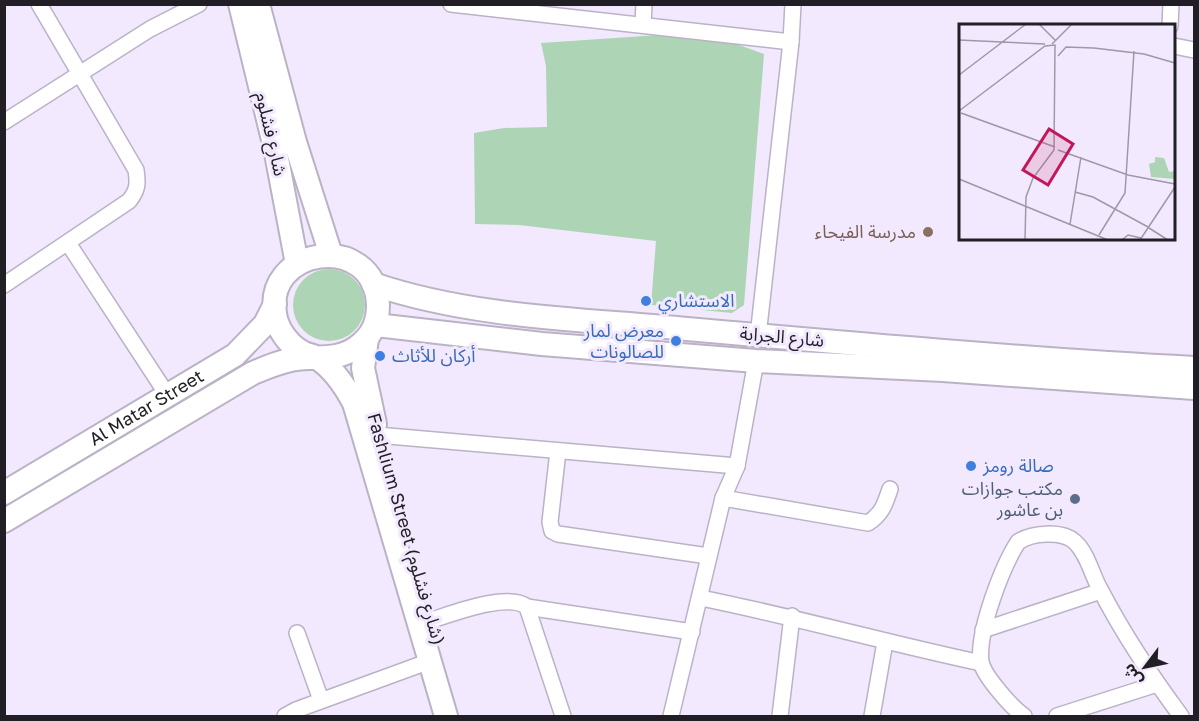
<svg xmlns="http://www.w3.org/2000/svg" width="1199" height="721" font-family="'Golos Text','Noto Sans Arabic',sans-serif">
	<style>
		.green { fill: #add4b5 }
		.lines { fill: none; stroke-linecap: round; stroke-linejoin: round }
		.minor-casing { stroke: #bbb2c6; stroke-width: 18 }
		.primary-casing { stroke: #bbb2c6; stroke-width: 26 }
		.minor { stroke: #fff; stroke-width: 15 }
		.primary { stroke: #fff; stroke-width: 22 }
		.education-dot { fill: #8d6e63; stroke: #f3e9fe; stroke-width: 2 }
		.shop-dot { fill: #3f7fe0; stroke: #f3e9fe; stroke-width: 2 }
		.service-dot { fill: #5c6f8a; stroke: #f3e9fe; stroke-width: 2 }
		.labels { text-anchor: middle; stroke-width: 6; stroke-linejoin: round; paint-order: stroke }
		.street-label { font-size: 18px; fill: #211e25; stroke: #f3e9fe }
		.education-label { font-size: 18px; fill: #785e54; stroke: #f3e9fe; text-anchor: end }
		.shop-label { font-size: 18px; fill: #366cbe; stroke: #f3e9fe; text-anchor: start }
		.service-label { font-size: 18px; fill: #4e5e75; stroke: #f3e9fe; text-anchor: end }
		.inset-road { fill: none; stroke: #9f98a7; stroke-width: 1.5 }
		.view { fill: #c2185b; fill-opacity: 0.15; stroke: #c2185b; stroke-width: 3 }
		.inset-edge { fill: none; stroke: #211e25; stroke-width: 3 }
	</style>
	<rect width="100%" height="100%" fill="#f3e9fe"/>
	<g class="green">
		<path d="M703,32L764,54L744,305L732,313L651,305L656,241L519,225L475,224L474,133L504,128L547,127L546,66L541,43Z"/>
		<circle cx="329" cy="305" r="36"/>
	</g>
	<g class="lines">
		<defs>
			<g id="minor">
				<path d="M451,4L791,42"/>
				<path d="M643,24L644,4"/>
				<path d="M1170,26L1171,4"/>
				<path d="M1174,46L1194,50"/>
				<path d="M4,122L150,29L199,4"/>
				<path d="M68,243L168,396"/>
				<path d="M4,285L129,201C138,190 138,183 136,170L39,4"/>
				<path d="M758,336L791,42L793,4"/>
				<path d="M377,435L737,466"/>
				<path d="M558,451L550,522L552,531L558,534L708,556"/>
				<path d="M723,498L868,523C882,514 885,504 890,489"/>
				<path d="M701,598C795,617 887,643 981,663"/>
				<path d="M527,607L692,632"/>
				<path d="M432,620C454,613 509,592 527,607L563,716"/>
				<path d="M983,630L1101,591"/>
				<path d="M297,633L321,700"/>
				<path d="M285,716L296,710L430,661"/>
				<path d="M671,716L723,498L737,466L756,361"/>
				<path d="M780,716L792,616"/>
				<path d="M872,716L885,642"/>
				<path d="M1024,716C1012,708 984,676 981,662C977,632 1002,567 1018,542C1031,533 1062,530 1075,542C1088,554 1092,576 1101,591C1124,635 1152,677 1181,716"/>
				<path d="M1057,716L1157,684"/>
			</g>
			<g id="primary">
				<path d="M240,4L275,148L297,264"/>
				<path d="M258,4L295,142L331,255"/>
				<path d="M373,284C473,318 583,319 687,329C856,344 1025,359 1194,368"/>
				<path d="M376,325L542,344L756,361L943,370L1194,388"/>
				<path d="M367,339L363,368L375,424"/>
				<path id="s1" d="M4,493L235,355L265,324L275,304"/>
				<path d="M4,521L253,373C267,367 281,361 296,359C318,356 338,361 357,347C372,336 378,323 378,305C375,230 259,246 276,319C280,333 291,347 304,353C308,355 313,355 317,358C334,369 345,386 354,403L446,716"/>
			</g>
		</defs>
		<use href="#minor" class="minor-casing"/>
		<use href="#primary" class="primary-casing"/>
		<use href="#minor" class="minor"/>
		<use href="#primary" class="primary"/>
	</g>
	<circle class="education-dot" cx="928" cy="232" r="6"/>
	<g class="shop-dot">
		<circle cx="646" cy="301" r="6"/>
		<circle cx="676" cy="341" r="6"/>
		<circle cx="380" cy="356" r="6"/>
		<circle cx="971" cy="466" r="6"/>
	</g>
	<circle class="service-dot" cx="1075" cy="499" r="6"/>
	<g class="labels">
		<g class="street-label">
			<text transform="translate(271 134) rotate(77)" y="6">شارع فشلوم</text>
			<text transform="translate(782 337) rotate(5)" y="6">شارع الجرابة</text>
			<text dy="6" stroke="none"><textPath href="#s1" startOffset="166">Al Matar Street</textPath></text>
			<text transform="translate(406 529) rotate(74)" y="6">Fashlium Street (شارع فشلوم)</text>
		</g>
		<g class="education-label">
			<text x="916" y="238">مدرسة الفيحاء</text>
		</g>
		<g class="shop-label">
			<text x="658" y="307">الاستشاري</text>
			<text x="664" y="337" text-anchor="end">معرض لمار<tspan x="664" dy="21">للصالونات</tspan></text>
			<text x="392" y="362">أركان للأثاث</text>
			<text x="983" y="472">صالة رومز</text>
		</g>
		<g class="service-label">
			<text x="1063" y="495">مكتب جوازات<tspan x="1063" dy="21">بن عاشور</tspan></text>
		</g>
	</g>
	<g transform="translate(959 24)">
		<rect width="216" height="216" fill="#f3e9fe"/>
		<path d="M196,133L205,134L210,148L216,147V155L192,153L190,140L196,138Z" fill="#add4b5"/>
		<path class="inset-road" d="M80,0L96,16M0,16L86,20M93,20L113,0M99,32L107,23L135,24L185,30L216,39M0,51L67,0M0,87L86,22L96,21L95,126M2,89L96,123M99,126L169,151L216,160M0,155L149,216M116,168L134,173L189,203M111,200L122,133M190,204L209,216M140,211L166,169L175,27M66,216L67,173L74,154L95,126M163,216L169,211L182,214M181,216L216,163"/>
		<path class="view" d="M90,105L114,120L89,161L64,146Z"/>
		<rect width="216" height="216" class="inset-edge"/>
	</g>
	<rect width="1199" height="721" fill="none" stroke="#211e25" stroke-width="12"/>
	<g transform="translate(1145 667) rotate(238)" stroke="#f3e9fe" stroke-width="4.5" paint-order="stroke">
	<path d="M0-4.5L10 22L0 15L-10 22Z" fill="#211e25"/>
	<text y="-9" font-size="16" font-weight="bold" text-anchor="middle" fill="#211e25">ش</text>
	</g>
</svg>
